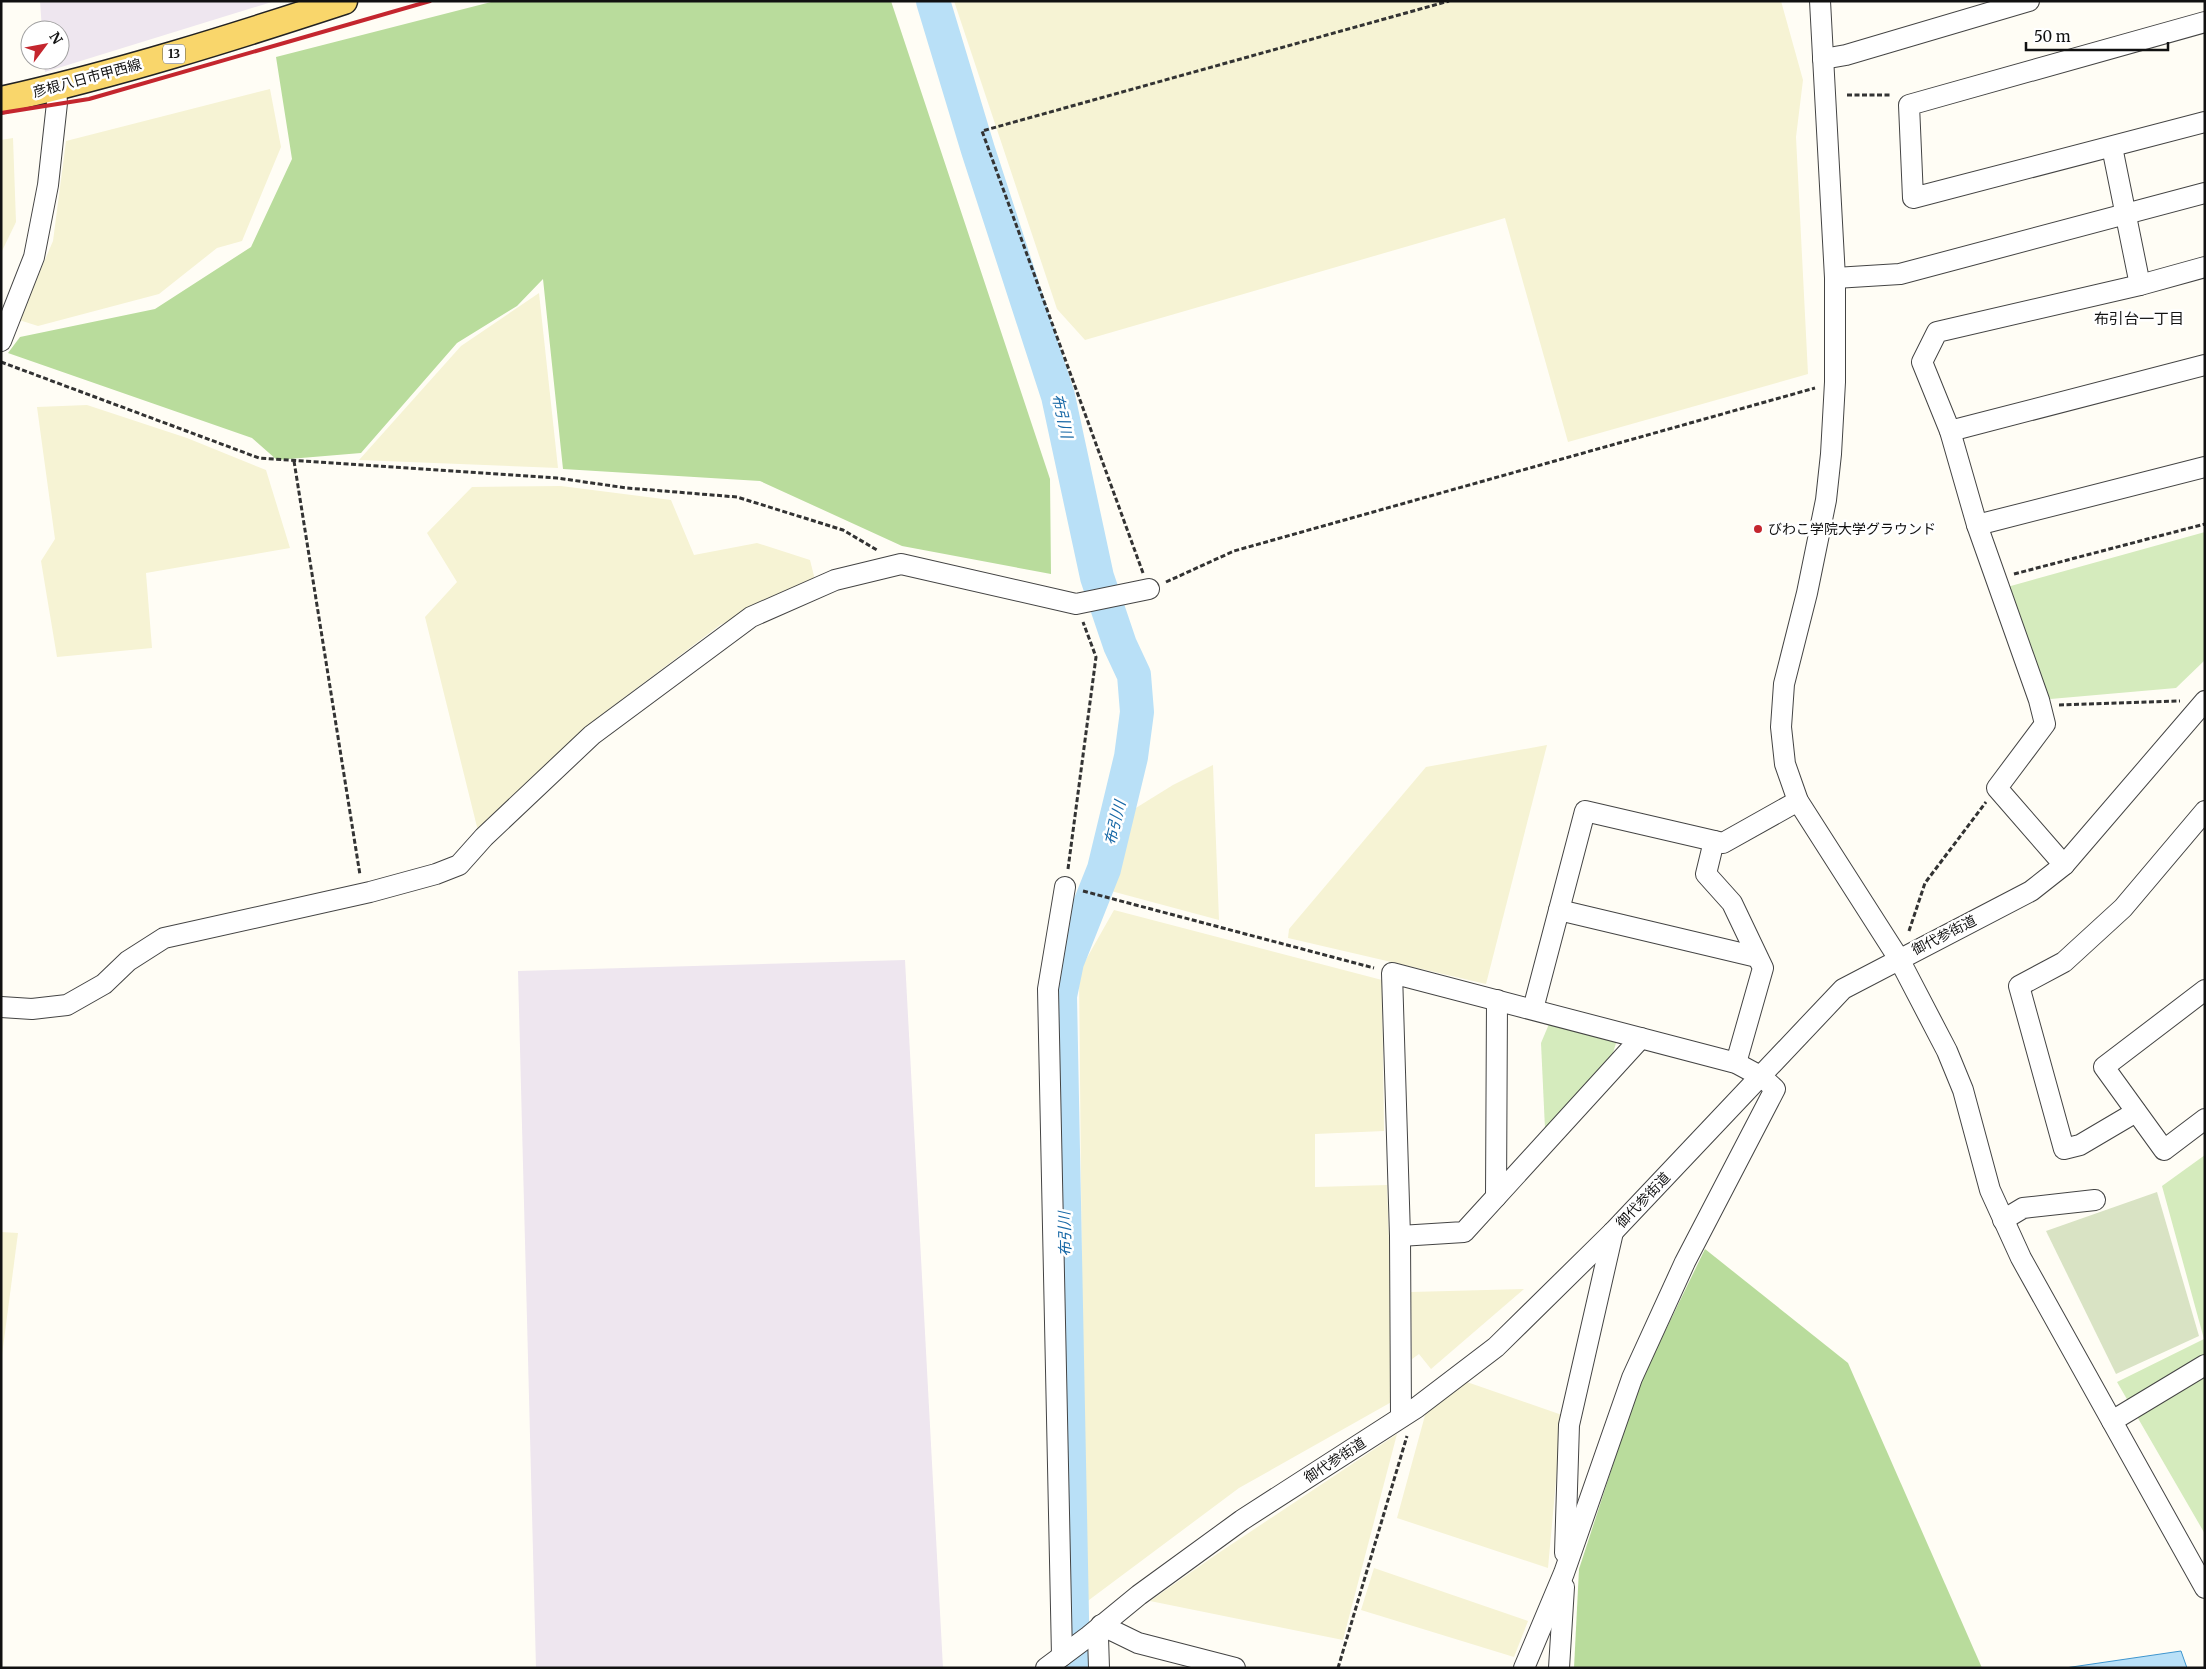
<svg xmlns="http://www.w3.org/2000/svg" width="2206" height="1669" font-family="Merriweather,'Noto Sans JP',serif">
	<style>
		.industrial { fill: #eee6ef }
		.farmland { fill: #f6f3d4 }
		.green { fill: #d5ebbd }
		.forest { fill: #b9dc9c }
		.cemetery { fill: #d9e3c4 }
		.water { fill: #b9e0f7; stroke: #3f96cf }
		.lines { fill: none; stroke-linecap: round; stroke-linejoin: round }
		.river { stroke: #b9e0f7; stroke-width: 34 }
		.minor-casing { stroke: #444; stroke-width: 22 }
		.major-casing { stroke: #222; stroke-width: 29 }
		.path { stroke: #333; stroke-width: 3; stroke-dasharray: 5 2.5; stroke-linecap: butt }
		.minor { stroke: #fff; stroke-width: 20 }
		.major { stroke: #f9d66b; stroke-width: 26 }
		.rail { stroke: #c4262e; stroke-width: 4 }
		.poi-dot { fill: #c4262e; stroke: #fff; stroke-width: 2 }
		.labels { text-anchor: middle; stroke-width: 5; stroke-linejoin: round; paint-order: stroke }
		.shield { fill: #fff; stroke: #585858; stroke-width: 1 }
		.shield-label { font-size: 12px; font-weight: bold; fill: #111 }
		.street-label { font-size: 14px; fill: #111; stroke: #fff }
		.poi-label { font-size: 14px; fill: #111; stroke: #fff; text-anchor: start }
		.neighbourhood-label { font-size: 15px; fill: #111; stroke: #fff }
		.water-label { font-size: 15px; font-style: italic; fill: #1768a6; stroke: #fff }
	</style>
	<rect width="100%" height="100%" fill="#fffdf5"/>
	<g class="industrial">
		<path d="M40,1H275L45,72L44,60H60V30H42Z"/>
		<path d="M905,960L943,1668H536L518,971Z"/>
	</g>
	<g class="farmland">
		<path d="M954,1H1781L1803,80L1796,137L1808,374L1568,442L1505,218L1085,340L1057,309Z"/>
		<path d="M270,89L281,147L242,241L217,248L159,294L38,326L19,320L53,241L66,141Z"/>
		<path d="M13,138L16,222L1,253V140Z"/>
		<path d="M539,293L558,468L359,460L461,346Z"/>
		<path d="M87,405L187,438L266,470L290,548L146,573L152,648L57,657L41,561L55,539L37,407Z"/>
		<path d="M561,486L671,500L694,555L757,543L810,560L815,580L720,625L592,722L479,835L425,617L457,582L427,533L472,487Z"/>
		<path d="M1547,745L1486,984L1288,938L1289,929L1426,767Z"/>
		<path d="M1213,765L1219,920L1111,891L1131,811L1173,785Z"/>
		<path d="M1114,910L1382,980L1384,1131L1315,1134V1187L1387,1185L1395,1400L1239,1488L1085,1603L1079,972Z"/>
		<path d="M1,1232L18,1233L1,1363Z"/>
		<path d="M1524,1289L1431,1369L1419,1354L1412,1359L1411,1292Z"/>
		<path d="M1464,1381L1562,1415L1548,1568L1397,1518L1427,1408Z"/>
		<path d="M1397,1434L1343,1640L1150,1601L1217,1554Z"/>
		<path d="M1374,1568L1528,1621L1514,1657L1361,1610Z"/>
	</g>
	<g class="green">
		<path d="M2205,532V660L2176,688L2039,700L2000,589Z"/>
		<path d="M1549,1024L1617,1040L1612,1056L1545,1129L1541,1043Z"/>
		<path d="M2205,1155V1534L2117,1382L2204,1339L2162,1186Z"/>
	</g>
	<g class="forest">
		<path d="M495,1H891L1050,479L1051,574L902,546L760,481L563,469L543,279L517,306L457,343L361,453L277,460L252,438L8,353L20,337L155,309L251,247L292,159L276,57Z"/>
		<path d="M1705,1249L1848,1363L1982,1668H1574L1579,1569L1639,1385Z"/>
	</g>
	<path class="cemetery" d="M2157,1192L2199,1336L2116,1374L2046,1231Z"/>
	<path class="water" d="M2181,1651L2187,1668H2065Z"/>
	<g class="lines">
		<path class="river" d="M933,1L978,150L1058,396L1097,577L1120,645L1134,675L1137,712L1131,757L1104,869L1067,962L1060,996L1073,1668"/>
		<defs>
			<g id="minor">
				<path d="M1820,1L1835,278V382L1831,454L1826,500L1807,593L1784,684L1781,727L1785,764L1798,801L1899,959L1947,1051L1963,1090L1990,1190L2021,1258L2205,1588"/>
				<path d="M2205,22L1909,105L1913,198L2205,122"/>
				<path d="M1823,59L1846,55L2029,1"/>
				<path d="M2112,147L2140,285"/>
				<path d="M1835,278L1900,274L2205,193"/>
				<path d="M1,341L34,257L48,185L57,103L56,88"/>
				<path d="M1950,431L2205,365"/>
				<path d="M1977,525L2205,467"/>
				<path d="M1714,841L1706,874L1732,903L1763,968L1736,1063"/>
				<path d="M2064,865L1997,788L2045,724L2039,700L1977,525L1950,431L1922,362L1937,332L2140,285L2205,267"/>
				<path d="M1559,910L1757,957"/>
				<path d="M2205,990L2104,1067L2164,1150L2205,1119"/>
				<path d="M1,1007L32,1009L67,1005L104,984L128,961L164,938L370,892L436,874L459,865L484,837L592,735L751,617L835,580L901,564L1076,604L1149,589"/>
				<path d="M1533,1009L1585,811L1723,843L1798,801"/>
				<path d="M2136,1112L2080,1145L2064,1149L2019,986L2064,962L2123,908L2205,811"/>
				<path d="M1496,1197L1497,1000"/>
				<path d="M2003,1220L2023,1208L2095,1200"/>
				<path d="M1400,1236L1464,1232L1641,1038"/>
				<path d="M1401,1417L1400,1236L1392,973L1736,1063L1762,1077L1775,1089L1685,1262L1632,1378L1564,1573L1524,1668"/>
				<path d="M2112,1421L2205,1365"/>
				<path d="M1565,1553L1569,1425L1613,1232"/>
				<path d="M1062,1656L1048,989L1065,887"/>
				<path d="M1046,1668L1089,1636L1139,1595L1242,1520L1416,1408L1496,1347L1613,1232L1843,989L2031,891L2064,865L2205,701"/>
				<path d="M1099,1668L1098,1637L1101,1625L1138,1643L1235,1668"/>
				<path d="M1559,1668L1564,1587"/>
			</g>
			<path id="major" d="M1,100C117,74 231,38 344,1"/>
		</defs>
		<use href="#minor" class="minor-casing"/>
		<use href="#major" class="major-casing"/>
		<g class="path">
			<path d="M1847,95H1891"/>
			<path d="M1,362L259,458L557,478L627,488L737,497L843,530L877,550"/>
			<path d="M294,461L360,875"/>
			<path d="M1143,573L982,131L1449,1"/>
			<path d="M2014,574L2205,524"/>
			<path d="M1166,582L1234,551L1815,388"/>
			<path d="M2059,705L2180,701"/>
			<path d="M1068,869L1096,657L1083,622"/>
			<path d="M1083,891L1374,968"/>
			<path d="M1909,931L1925,883L1986,802"/>
			<path d="M1338,1668L1407,1436"/>
		</g>
		<use href="#minor" class="minor"/>
		<use href="#major" class="major"/>
		<path class="rail" d="M1,113L89,99L430,1"/>
	</g>
	<circle class="poi-dot" cx="1758" cy="529" r="5"/>
	<g class="labels">
		<rect class="shield" x="163" y="44.5" width="22" height="19" rx="4"/>
		<g class="shield-label">
			<text x="174" y="58">13</text>
		</g>
		<g class="street-label">
			<text transform="translate(87 78) rotate(-15)" y="5">彦根八日市甲西線</text>
			<text transform="translate(1944 935) rotate(-27)" y="5">御代参街道</text>
			<text transform="translate(1643 1200) rotate(-46)" y="5">御代参街道</text>
			<text transform="translate(1335 1460) rotate(-33)" y="5">御代参街道</text>
		</g>
		<g class="poi-label">
			<text x="1768" y="534">びわこ学院大学グラウンド</text>
		</g>
		<g class="neighbourhood-label">
			<text x="2139" y="324">布引台一丁目</text>
		</g>
		<g class="water-label">
			<text transform="translate(1062 416) rotate(77)" y="5">布引川</text>
			<text transform="translate(1115 823) rotate(-76)" y="5">布引川</text>
			<text transform="translate(1065 1234) rotate(-91)" y="5">布引川</text>
		</g>
	</g>
	<rect width="2206" height="1669" fill="none" stroke="#111111" stroke-width="5"/>
	<g transform="translate(45 45) rotate(58)"><circle r="24" fill="#ffffff" stroke="#a0a0a0"/>
	<path d="M0-4L9 19L0 12L-9 19Z" fill="#c4262e"/>
	<text y="-8" font-size="14" font-weight="bold" text-anchor="middle" fill="#111111">N</text>
	</g>
	<path d="M2026 42v8h142v-8" fill="none" stroke="#111111" stroke-width="2.5"/>
	<text x="2034" y="42" font-size="15" fill="#111111" stroke="#ffffff" stroke-width="4" paint-order="stroke">50 m</text>
</svg>
